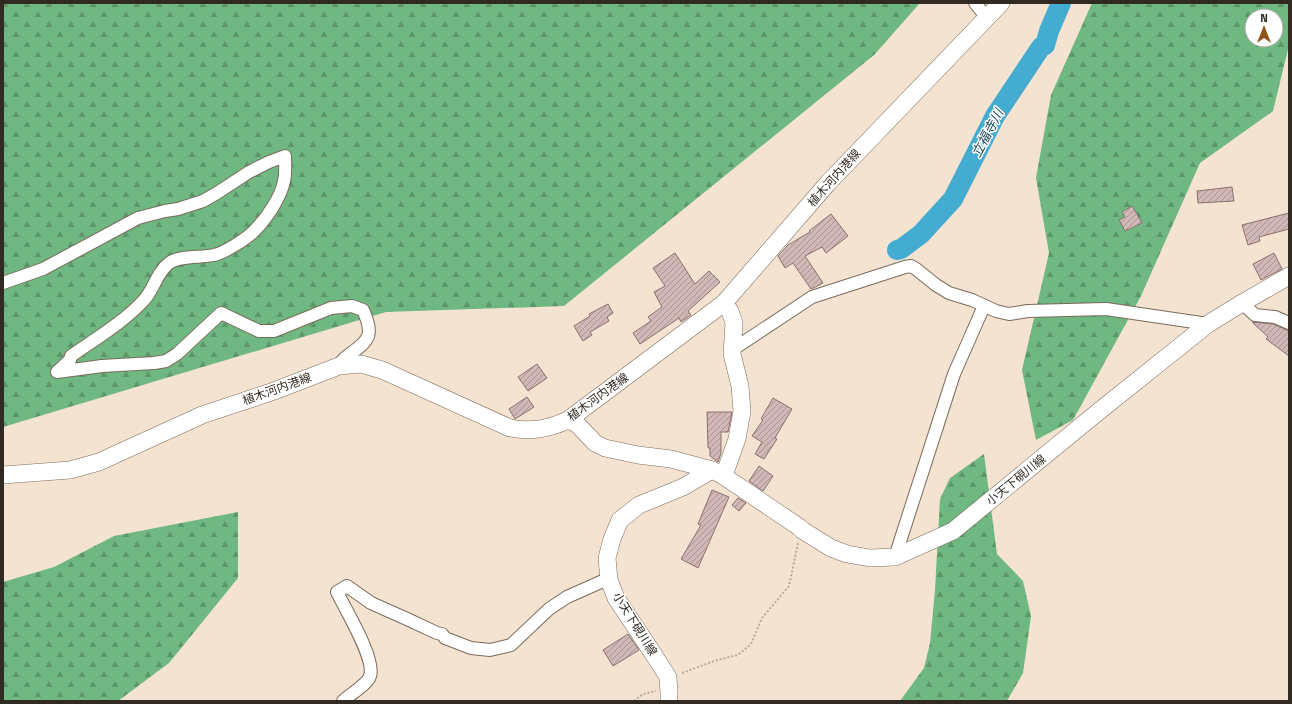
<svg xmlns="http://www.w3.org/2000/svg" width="1292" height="704" font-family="'Titillium Web','Noto Sans JP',sans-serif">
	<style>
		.forest { fill: url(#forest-firs); fill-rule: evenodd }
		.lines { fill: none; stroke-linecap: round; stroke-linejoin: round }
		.river { stroke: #44acd0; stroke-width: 20 }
		.building { fill: url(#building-hatch); stroke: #897170 }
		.minor-casing { stroke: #7a6b5b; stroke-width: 14 }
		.secondary-casing { stroke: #7a6b5b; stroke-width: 18 }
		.path { stroke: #b8aa9c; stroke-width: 2; stroke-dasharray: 2 2; stroke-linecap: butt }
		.minor { stroke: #fff; stroke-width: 12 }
		.secondary { stroke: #fff; stroke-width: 17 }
		.labels { text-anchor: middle; stroke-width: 3; stroke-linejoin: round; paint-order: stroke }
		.street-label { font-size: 12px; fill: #302a23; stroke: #fff }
		.water-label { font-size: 13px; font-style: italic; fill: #164453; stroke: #fff }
	</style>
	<defs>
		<pattern id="forest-firs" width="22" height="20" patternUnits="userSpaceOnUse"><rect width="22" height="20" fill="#6fb882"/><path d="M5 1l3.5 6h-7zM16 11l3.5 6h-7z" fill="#5c966a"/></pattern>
		<pattern id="building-hatch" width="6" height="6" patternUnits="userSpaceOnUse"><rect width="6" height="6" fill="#d1b7b6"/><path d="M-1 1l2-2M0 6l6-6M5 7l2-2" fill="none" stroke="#aa9594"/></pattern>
	</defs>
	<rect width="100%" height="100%" fill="#f4e3d1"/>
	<g class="forest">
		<path d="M3,3H920L874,55L564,306L386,312L3,427Z"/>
		<path d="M1092,3H1289V45L1273,111L1200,163L1141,296L1073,420L1036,440L1022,370L1049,253L1036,178L1051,95ZM1252,16H1276V40H1252Z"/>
		<path d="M984,454L997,554L1023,581L1031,616L1023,673L1007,701H900L924,668L930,643L935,590L940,499L950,478Z"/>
		<path d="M238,512V578L169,663L118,701H3V582L54,567L114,536Z"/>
	</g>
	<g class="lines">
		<path class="river" d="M897,250L901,249L921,234L953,199L995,116L1041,47L1045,45L1049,31L1061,3"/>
	</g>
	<g class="building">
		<path d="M1232,187L1234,201L1198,203L1197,191Z"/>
		<path d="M1132,206L1142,223L1125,231L1119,220L1125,217L1122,212Z"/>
		<path d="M1289,213V229L1259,237L1260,241L1248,245L1242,225Z"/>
		<path d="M831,214L848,236L826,253L822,247L805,256L823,283L811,289L793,263L785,268L778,256L788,245L810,232L809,231Z"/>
		<path d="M675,253L695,284L709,271L720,282L688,311L691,315L681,322L679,318L640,344L633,333L651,321L648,317L662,307L654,292L665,286L653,268Z"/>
		<path d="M1274,253L1282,269L1261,280L1253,264Z"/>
		<path d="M608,304L613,313L607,317L609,321L590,332L592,335L583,341L574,326L590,316L589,314Z"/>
		<path d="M1252,322L1273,324L1289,331V356L1266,339L1268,337Z"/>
		<path d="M537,364L547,378L528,391L518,377Z"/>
		<path d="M527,397L534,407L515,419L509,409Z"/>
		<path d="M773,398L792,409L775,438L777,439L764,459L755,454L762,442L752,436L763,420L761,419Z"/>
		<path d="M707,412H732L728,432H721V453L718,462L710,456V448H708Z"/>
		<path d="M759,466L773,476L763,491L749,481Z"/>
		<path d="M712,490L729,497L698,568L681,559L701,525L698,524Z"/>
		<path d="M738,498L746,503L739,511L732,505Z"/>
		<path d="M628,634L639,650L613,666L603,650Z"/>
	</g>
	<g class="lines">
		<defs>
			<g id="minor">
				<path d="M975,3L987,18"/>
				<path d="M3,283L43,269L138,218L165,211L178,209L203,201L217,193L249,172L269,162L285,156C285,164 286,173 284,181C281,197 267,218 255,230C248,238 224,253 214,255C201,258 180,255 169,263C157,272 154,289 144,300C124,322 95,339 71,356L70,360L57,372L102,366L154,363L166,361L177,354L221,313L259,331H274L331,308L352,306L363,310C374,334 370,340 350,354C345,358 341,360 339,366"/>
				<path d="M1242,303L1255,315L1275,317L1289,323"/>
				<path d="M732,347L738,346L812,297L905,267L911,266L916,269L936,285L949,293L972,300L996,311L1009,314L1028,311L1106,309L1208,324"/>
				<path d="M895,557L954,374L984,306"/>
				<path d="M343,701C349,695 368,684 370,676C376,659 345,609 337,592L347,586L371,603L407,619L437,633L442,634L445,638L471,648L490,650L511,645L549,609L567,597L603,581L609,580"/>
			</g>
			<g id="secondary">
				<path d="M568,420L577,424L595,443L605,448L638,455L671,459L712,470"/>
				<path d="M3,475L70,470L99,462L202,415L274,391L339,366L361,364L382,370L510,428C532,432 548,429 568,420L724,303L828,183L1001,3"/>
				<path d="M722,475L799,527L802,530L831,548L847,554L870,558L895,557L953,531L1098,412L1208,324L1242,303L1289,276"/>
				<path d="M669,701V693L668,677L650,649L616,598L609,580L607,558L612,539L620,520L639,505L683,487L712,470L722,475L727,467L737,439L742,411L740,386L732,354L734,323L730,311L724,303"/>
			</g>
		</defs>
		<use href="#minor" class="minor-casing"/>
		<use href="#secondary" class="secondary-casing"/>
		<g class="path">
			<path d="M682,673L717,660L738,655L751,644L762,618L789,586L798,543"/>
			<path d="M634,701L643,694L656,691"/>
		</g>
		<use href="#minor" class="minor"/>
		<use href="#secondary" class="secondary"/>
	</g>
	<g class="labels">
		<g class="street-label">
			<text transform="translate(834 178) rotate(-48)" y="4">植木河内港線</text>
			<text transform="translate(277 389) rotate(-20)" y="4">植木河内港線</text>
			<text transform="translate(598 397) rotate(-36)" y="4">植木河内港線</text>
			<text transform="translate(1016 480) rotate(-39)" y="4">小天下硯川線</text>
			<text transform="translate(635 624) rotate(58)" y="4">小天下硯川線</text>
		</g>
		<g class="water-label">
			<text transform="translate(987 133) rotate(-62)" y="5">立福寺川</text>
		</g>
	</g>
	<rect width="1292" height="704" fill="none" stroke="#302a23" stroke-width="8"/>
	<g transform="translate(1264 28)"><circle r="19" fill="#ffffff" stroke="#acaaa7"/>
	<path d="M0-3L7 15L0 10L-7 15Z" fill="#915515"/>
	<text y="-6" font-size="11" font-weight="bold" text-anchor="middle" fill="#302a23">N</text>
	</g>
</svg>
